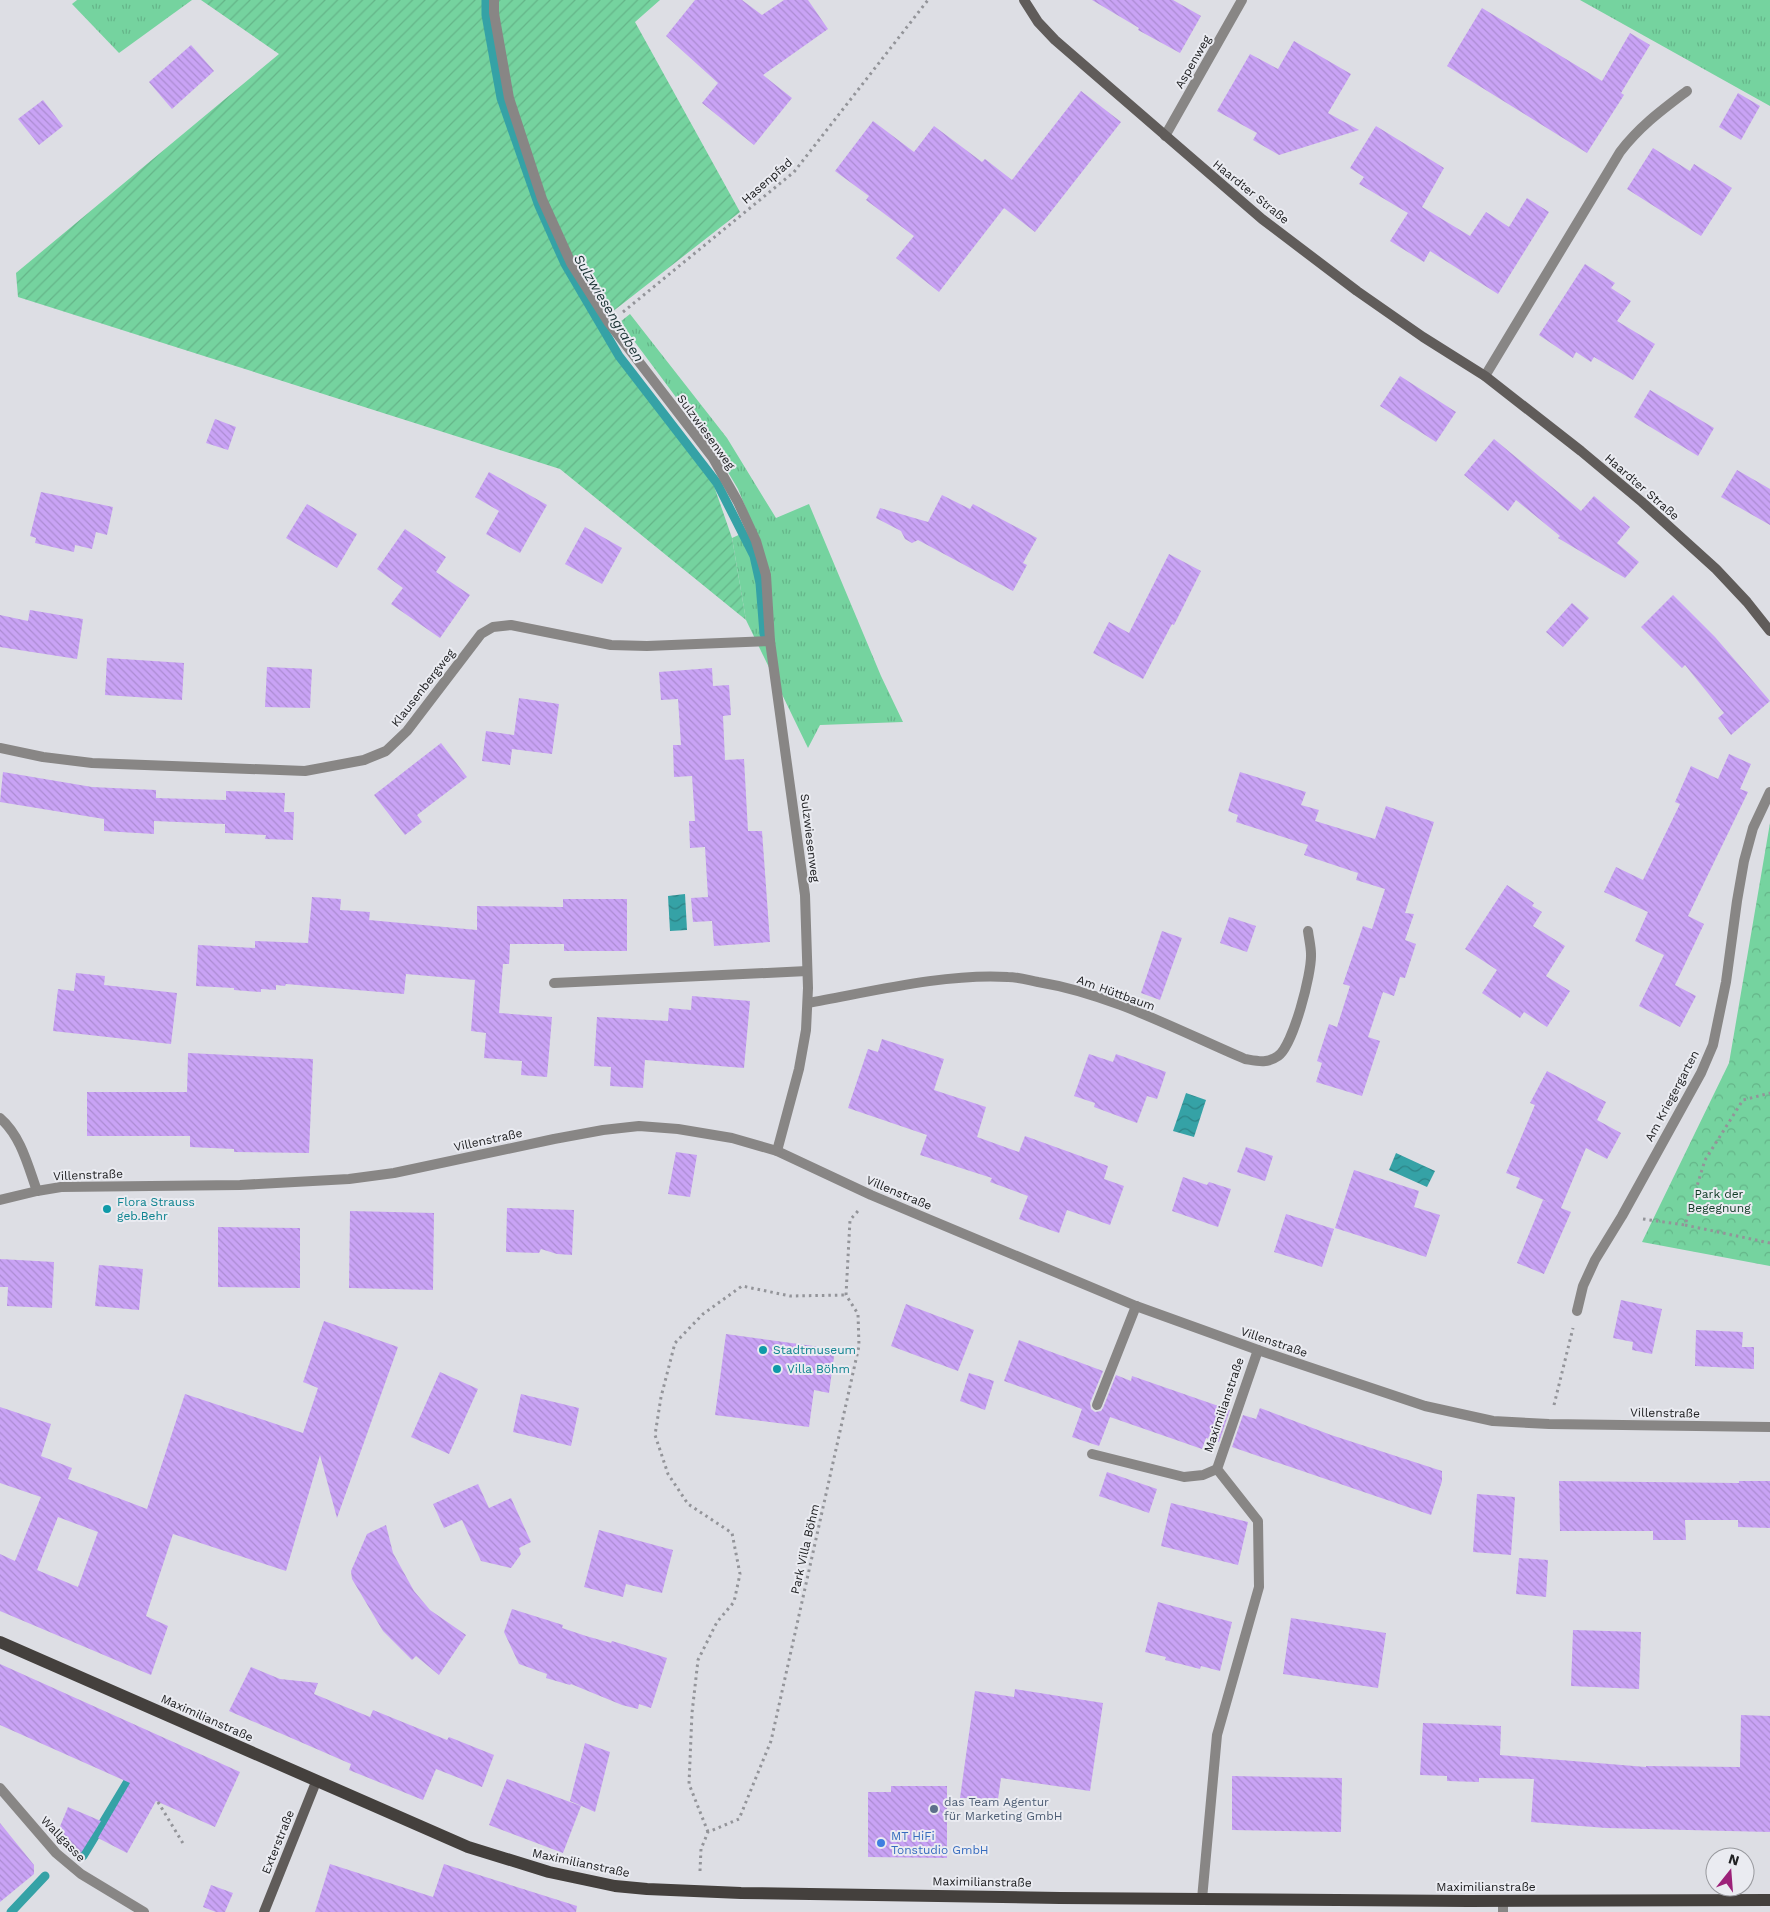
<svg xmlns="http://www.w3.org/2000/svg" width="1770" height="1912" font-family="'Work Sans',sans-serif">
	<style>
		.grass { fill: url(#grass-tufts) }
		.forest { fill: url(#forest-crowns) }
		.garden { fill: url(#garden-furrows) }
		.water { fill: url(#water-waves) }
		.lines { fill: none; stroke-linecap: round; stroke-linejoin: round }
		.stream { stroke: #35a2a6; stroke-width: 9 }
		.building { fill: url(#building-back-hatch); fill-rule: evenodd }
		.path { stroke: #939499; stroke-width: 3; stroke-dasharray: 2.5 4; stroke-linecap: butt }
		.lane { stroke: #888685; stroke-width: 10 }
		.street { stroke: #888685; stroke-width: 10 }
		.secondary { stroke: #605c5a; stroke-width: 10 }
		.primary { stroke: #44403d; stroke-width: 12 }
		.culture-dot { fill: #0f9aa8; stroke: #eaebf1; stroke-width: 2 }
		.service-dot { fill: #5c6f8a; stroke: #eaebf1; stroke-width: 2 }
		.shop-dot { fill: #3f7fe0; stroke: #eaebf1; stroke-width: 2 }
		.labels { text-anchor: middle; stroke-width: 4; stroke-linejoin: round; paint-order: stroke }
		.street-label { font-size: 12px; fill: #202123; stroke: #eaebf1 }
		.park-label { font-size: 12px; fill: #0f3924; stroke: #eaebf1 }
		.culture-label { font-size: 12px; fill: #0d838f; stroke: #eaebf1; text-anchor: start }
		.service-label { font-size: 12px; fill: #4e5e75; stroke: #eaebf1; text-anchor: start }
		.shop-label { font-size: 12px; fill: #366cbe; stroke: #eaebf1; text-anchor: start }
		.water-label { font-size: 14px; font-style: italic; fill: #183031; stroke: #eaebf1 }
	</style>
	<defs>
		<pattern id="grass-tufts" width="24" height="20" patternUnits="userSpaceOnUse" patternTransform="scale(1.25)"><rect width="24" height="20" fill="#75d39f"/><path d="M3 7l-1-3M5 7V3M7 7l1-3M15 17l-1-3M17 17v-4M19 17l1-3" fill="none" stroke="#65b589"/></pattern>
		<pattern id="forest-crowns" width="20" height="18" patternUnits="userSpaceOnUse" patternTransform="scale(1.25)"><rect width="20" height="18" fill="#75d39f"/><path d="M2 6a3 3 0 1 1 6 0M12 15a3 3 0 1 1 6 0" fill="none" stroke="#65b589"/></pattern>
		<pattern id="garden-furrows" width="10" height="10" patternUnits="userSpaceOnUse" patternTransform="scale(1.25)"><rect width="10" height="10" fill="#75d39f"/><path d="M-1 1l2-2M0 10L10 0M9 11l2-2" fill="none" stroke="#65b589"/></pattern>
		<pattern id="water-waves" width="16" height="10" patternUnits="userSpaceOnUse" patternTransform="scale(1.25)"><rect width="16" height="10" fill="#35a2a6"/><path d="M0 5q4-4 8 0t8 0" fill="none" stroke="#2c8487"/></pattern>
		<pattern id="building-back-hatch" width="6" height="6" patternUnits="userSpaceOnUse" patternTransform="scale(1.25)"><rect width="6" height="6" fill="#c9a3f5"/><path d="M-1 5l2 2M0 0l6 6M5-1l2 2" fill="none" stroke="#ac8cd2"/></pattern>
	</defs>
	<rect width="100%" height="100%" fill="#dddee4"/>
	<g class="grass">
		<path d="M77,0H192L119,53L72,4Z"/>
		<path d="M1580,0H1770V106Z"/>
		<path d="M630,314L727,438L776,518L809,504L881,676L903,722L820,725L808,748L746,620L732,538L754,528L738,489L713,447L620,322Z"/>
	</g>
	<path class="forest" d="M1770,823V1266L1642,1242L1729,1063Z"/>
	<path class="garden" d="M201,0H660L635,22L740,212L598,323L617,356L713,483L732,538L746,620L560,469L18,297L16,273L279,54Z"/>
	<g class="water">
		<path d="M685,894L687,930L670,931L668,896Z"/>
		<path d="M1186,1093L1206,1100L1194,1137L1173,1131Z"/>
		<path d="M1396,1153L1435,1171L1427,1187L1389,1170Z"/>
	</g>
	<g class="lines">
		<g class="stream">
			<path d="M486,0V15L501,98L539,206L565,264L619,356L717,483L754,556L760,583L764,634"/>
			<path d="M83,1856L133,1773"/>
			<path d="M11,1912L45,1876"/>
		</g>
	</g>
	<g class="building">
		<path d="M695,0H742L762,15L784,0H808L828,29L763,75L792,98L754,145L702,103L718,83L666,36Z"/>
		<path d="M1092,0H1173L1201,16L1180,53L1138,30L1139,28Z"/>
		<path d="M1482,8L1602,81L1630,33L1650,45L1621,93L1624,95L1587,153L1447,66Z"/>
		<path d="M1294,41L1351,74L1328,113L1359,130L1279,155L1253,140L1257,133L1217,111L1250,54L1278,69Z"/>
		<path d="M191,45L214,71L172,109L149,82Z"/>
		<path d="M1081,91L1121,122L1035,232L1004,208L939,292L896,258L914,236L866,200L869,196L835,171L873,121L914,152L934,126L982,162L985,159L1012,180Z"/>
		<path d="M1738,93L1760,106L1741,140L1719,127Z"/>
		<path d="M43,100L63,126L39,145L18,119Z"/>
		<path d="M1376,126L1444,168L1422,207L1470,236L1486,212L1509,227L1527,198L1549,212L1498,294L1430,251L1424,262L1390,241L1408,213L1359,184L1364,177L1350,168Z"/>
		<path d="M1653,148L1690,171L1694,164L1732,188L1701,236L1627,189Z"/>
		<path d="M1585,264L1615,283L1611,288L1631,301L1617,321L1655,344L1633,380L1594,357L1591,362L1576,352L1573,358L1539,335Z"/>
		<path d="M1400,376L1456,412L1436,442L1380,406Z"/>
		<path d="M1650,390L1714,428L1698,456L1634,417Z"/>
		<path d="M215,419L236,427L228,450L206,443Z"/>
		<path d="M1494,439L1581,511L1594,496L1630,527L1617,543L1639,562L1625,578L1558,538L1560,536L1516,500L1508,511L1464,475Z"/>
		<path d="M1737,470L1770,489V525L1721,497Z"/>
		<path d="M489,472L547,505L520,553L486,534L499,511L475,497Z"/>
		<path d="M41,492L113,507L107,535L96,532L92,549L75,545L74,552L35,543L36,538L30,536Z"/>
		<path d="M942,495L970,509L973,504L1037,538L1023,563L1027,565L1013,591L918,540L912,543L905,539L901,531L876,518L880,508L928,522Z"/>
		<path d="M307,504L357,534L337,568L286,538Z"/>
		<path d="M585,527L622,548L602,584L565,564Z"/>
		<path d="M405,529L446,557L436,572L470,595L440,638L391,604L403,588L377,569Z"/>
		<path d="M1169,554L1201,571L1174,625L1172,624L1143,679L1093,653L1109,622L1129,633Z"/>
		<path d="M1673,595L1715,637L1770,701L1731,735L1718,718L1724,713L1685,665L1682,668L1641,627Z"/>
		<path d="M1572,603L1589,618L1563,647L1546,632Z"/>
		<path d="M30,610L83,619L77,659L0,647V615L28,621Z"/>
		<path d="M107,658L184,663L182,700L105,695Z"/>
		<path d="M267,667L312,669L310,708L265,707Z"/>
		<path d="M712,668L713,686L729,685L731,715L723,716L725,760L744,759L748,831H762L770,942L714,946L712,921L693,922L691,898L708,897L705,847L690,848L689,821H695L692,776L674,777L673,745H681L678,699L661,700L659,672Z"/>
		<path d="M519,698L559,704L552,754L512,749L510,765L482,761L486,731L514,735Z"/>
		<path d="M441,743L467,777L417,815L422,822L405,835L374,795Z"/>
		<path d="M1729,754L1751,764L1740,789L1748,792L1688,916L1704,924L1675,985L1696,996L1680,1027L1639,1006L1664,955L1635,941L1648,912L1604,892L1616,867L1643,880L1680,804L1675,802L1691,766L1718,779Z"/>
		<path d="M3,772L92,787L156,790V798L226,800V791L285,793L284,812H294L293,840L265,839L266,835L225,833V824L154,821V834L104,831V819L0,802Z"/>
		<path d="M1240,772L1306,792L1301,805L1319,810L1315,821L1375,839L1386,806L1434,822L1405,913L1414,914L1405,940L1416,944L1405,978L1400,977L1394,996L1383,992L1368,1037L1380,1041L1362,1096L1316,1082L1322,1063L1317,1061L1329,1024L1337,1027L1350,986L1343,984L1363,926L1372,929L1385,889L1356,880L1358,873L1304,855L1308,845L1236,822L1238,815L1228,811Z"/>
		<path d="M1507,885L1534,903L1532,906L1542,912L1533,926L1565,946L1546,976L1570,991L1547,1027L1524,1012L1520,1018L1482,993L1497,970L1465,949Z"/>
		<path d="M312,897L341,899L340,910L370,912L369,920L477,930V906L563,907V899H627V951H564V944H510L509,964H503L499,1013L552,1017L547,1077L521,1075L522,1061L484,1058L486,1033L471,1031L475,980L406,974L404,994L286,984L285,986L276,985V990L261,989V992L234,990V988L196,986L198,945L255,948V941L308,943Z"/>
		<path d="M1229,917L1256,926L1247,952L1220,943Z"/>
		<path d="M1162,931L1182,938L1160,1000L1141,993Z"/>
		<path d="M76,973L105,976L104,985L177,993L171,1044L53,1031L58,989L74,991Z"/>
		<path d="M692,996L750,1001L744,1068L645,1060L643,1088L610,1086L611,1067L594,1066L597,1017L668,1021L669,1008L691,1010Z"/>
		<path d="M882,1039L944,1059L934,1090L986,1107L977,1137L1019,1152L1025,1136L1108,1166L1104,1179L1124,1186L1110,1225L1067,1210L1059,1233L1019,1219L1028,1196L990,1182L992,1178L920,1155L927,1135L848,1108L868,1049L878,1052Z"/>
		<path d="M188,1053L313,1059L309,1153L234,1152V1149L190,1147V1136H87V1092H187Z"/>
		<path d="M1089,1054L1113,1062L1116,1054L1166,1072L1157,1099L1147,1096L1137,1123L1094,1107L1095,1103L1074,1096Z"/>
		<path d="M1547,1071L1606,1102L1597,1120L1621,1133L1607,1159L1586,1148L1561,1208L1571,1212L1544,1274L1517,1263L1543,1200L1551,1203L1516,1188L1520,1178L1506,1173L1535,1105L1530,1103Z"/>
		<path d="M1246,1147L1273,1156L1265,1181L1237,1172Z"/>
		<path d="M676,1152L697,1155L690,1197L668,1194Z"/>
		<path d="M1354,1170L1419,1191L1414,1207L1440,1215L1426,1257L1335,1228Z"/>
		<path d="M1183,1177L1207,1185L1209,1182L1231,1189L1218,1227L1172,1211Z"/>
		<path d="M507,1208L574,1210L572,1255L557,1254L541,1249L539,1253L506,1252Z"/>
		<path d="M350,1211L434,1213L433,1290L349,1288Z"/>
		<path d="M1286,1214L1334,1229L1322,1267L1274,1252Z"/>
		<path d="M218,1227L300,1228V1288L218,1287Z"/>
		<path d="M0,1259L54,1262L52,1308L7,1306L8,1287H0Z"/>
		<path d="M99,1265L143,1269L139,1310L95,1306Z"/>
		<path d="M1621,1300L1662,1309L1652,1354L1632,1350L1633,1342L1613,1338Z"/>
		<path d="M906,1304L974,1330L958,1371L891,1346Z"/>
		<path d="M324,1321L398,1347L337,1518L320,1455L286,1571L173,1534L146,1616L168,1626L151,1675L0,1611V1554L15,1561L41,1497L0,1483V1407L51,1424L41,1456L72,1468L68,1479L147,1509L185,1394L303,1433L318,1388L303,1382ZM58,1517L98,1532L78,1587L37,1570Z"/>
		<path d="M1696,1330L1743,1332L1742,1347H1754V1369L1695,1366Z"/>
		<path d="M726,1334L835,1349L829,1393L814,1390L809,1427L715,1415Z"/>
		<path d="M1019,1340L1103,1371L1090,1403L1091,1409L1095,1412L1101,1411L1103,1408L1116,1375L1131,1381L1132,1376L1230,1410L1219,1442L1206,1438L1202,1449L1110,1417L1099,1446L1072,1437L1082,1409L1004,1381Z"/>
		<path d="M440,1372L478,1389L449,1454L411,1437Z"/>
		<path d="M969,1373L994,1381L985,1410L960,1401Z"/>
		<path d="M521,1394L579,1408L571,1446L513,1432Z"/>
		<path d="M1260,1408L1331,1435L1442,1471V1481L1431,1515L1232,1447L1243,1415L1256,1419Z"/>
		<path d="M1107,1472L1157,1489L1149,1513L1099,1496Z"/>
		<path d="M1559,1481L1739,1483V1481H1770V1528L1738,1527V1520H1685L1686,1540H1653V1531H1560Z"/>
		<path d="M478,1484L489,1508L511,1498L531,1542L519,1548L521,1554L511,1568L481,1561L462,1520L444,1528L433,1504Z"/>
		<path d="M1477,1494L1515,1497L1511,1555L1473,1552Z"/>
		<path d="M1171,1503L1248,1522L1238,1565L1161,1546Z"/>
		<path d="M386,1525L393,1553L414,1591L430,1610L466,1635L439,1675L416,1656L412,1660L383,1631L352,1579L351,1571L367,1534Z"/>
		<path d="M599,1530L673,1550L662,1593L626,1584L623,1597L584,1587Z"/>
		<path d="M1519,1558L1548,1560L1546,1597L1516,1594Z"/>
		<path d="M1158,1602L1232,1622L1220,1671L1201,1666L1200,1669L1165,1660L1166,1657L1145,1652Z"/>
		<path d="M512,1609L563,1625L562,1628L586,1636L611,1643L612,1641L667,1658L651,1708L639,1704L638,1709L622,1705L571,1684L570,1685L546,1678L547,1674L519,1664L504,1632Z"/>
		<path d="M1291,1618L1386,1633L1378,1688L1283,1674Z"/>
		<path d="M1573,1630L1641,1632L1639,1689L1571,1686Z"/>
		<path d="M0,1664L240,1772L215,1827L156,1801L127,1853L98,1838L130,1783L0,1725Z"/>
		<path d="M251,1667L280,1679L318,1683L314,1694L370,1717L373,1710L447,1740L449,1737L494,1755L482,1787L436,1769L423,1800L349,1770L351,1764L229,1711Z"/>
		<path d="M1015,1689L1103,1703L1090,1791L1001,1778L998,1799L960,1798L975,1691L1014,1697Z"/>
		<path d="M1741,1715L1770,1716V1832L1606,1828L1531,1822L1534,1779L1479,1778V1782L1447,1781V1776L1420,1775L1423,1723L1501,1726L1500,1755L1646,1767V1766L1740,1767Z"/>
		<path d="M585,1743L610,1752L595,1812L570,1801Z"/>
		<path d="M1232,1776L1342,1778L1341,1832L1232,1830Z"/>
		<path d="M507,1779L581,1806L563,1853L489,1825Z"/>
		<path d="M891,1786H947V1858L868,1857V1792H891Z"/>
		<path d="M68,1807L101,1821L81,1853L59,1829Z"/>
		<path d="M0,1823L34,1865V1874L0,1902Z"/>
		<path d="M330,1864L433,1897L444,1864L577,1906L576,1912H315Z"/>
		<path d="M211,1885L233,1893L225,1912H216L203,1907Z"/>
	</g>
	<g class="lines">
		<g class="path">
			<path d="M623,312L794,172L928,0"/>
			<path d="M1643,1219L1685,1225L1705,1160L1743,1100L1770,1093"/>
			<path d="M1685,1225L1770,1243"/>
			<path d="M1554,1405L1573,1328"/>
			<path d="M158,1802L184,1845"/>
			<path d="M708,1832L689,1784L692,1713L698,1660L717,1622L734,1602L740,1574L732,1533L688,1504L668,1474L655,1435L661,1397L675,1343L703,1314L742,1286L790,1296L846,1295"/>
			<path d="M700,1871L701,1849L708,1832L739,1819L771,1741L859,1346L858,1314L846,1295L850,1220L858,1211"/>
		</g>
		<g class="lane">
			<path d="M494,0V13L509,98L542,199L571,263L609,323L713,458L738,502L756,541L766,575L770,641"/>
			<path d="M1485,376L1620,152C1640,126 1662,110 1687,91"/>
			<path d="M1097,1405L1136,1306"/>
			<path d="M1092,1454L1184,1477L1203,1475L1217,1469"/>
			<path d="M1202,1899L1217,1735L1259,1587L1258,1521L1217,1469L1258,1350"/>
		</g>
		<g class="street">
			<path d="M1165,136L1242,0"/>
			<path d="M0,748L43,757L92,763L305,771L364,760L386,751L407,731L481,634L493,627L511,625L611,645L647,646L770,641L805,895L808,988L806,1030L799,1069L777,1151"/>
			<path d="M554,983L807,971"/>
			<path d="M808,1003C870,992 945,973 1008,977C1018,977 1028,980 1038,982C1111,994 1177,1030 1245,1059C1257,1061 1267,1064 1278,1056C1293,1046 1312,973 1311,954C1311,947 1309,939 1308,931"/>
			<path d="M0,1118C21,1136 28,1166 37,1191"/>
			<path d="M0,1200L37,1191L61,1187L240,1185L349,1179L394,1173L554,1139L603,1130L639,1126L678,1129L732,1138L777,1151L871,1195L1136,1306L1258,1350L1425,1406L1493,1421L1549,1424L1770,1427"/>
			<path d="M1577,1311L1583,1286L1595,1260L1622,1216L1701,1073L1713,1045L1726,982L1737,901L1744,861L1753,828L1770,792"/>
			<path d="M0,1788L56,1853L81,1874L144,1912"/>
			<path d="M1503,1901V1912"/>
		</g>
		<g class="secondary">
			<path d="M1024,0L1038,22L1055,40L1262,219L1357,291L1423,337L1485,376L1581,451L1642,502L1716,569L1747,602L1770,631"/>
			<path d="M264,1912L316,1782"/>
		</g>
		<path class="primary" d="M0,1642L468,1847L549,1872L615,1886L647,1889L741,1893L1060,1898L1469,1901L1770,1900"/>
	</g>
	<g class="culture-dot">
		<circle cx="107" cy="1209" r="5"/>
		<circle cx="763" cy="1350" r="5"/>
		<circle cx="777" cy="1369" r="5"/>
	</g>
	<circle class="service-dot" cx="934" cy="1809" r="5"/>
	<circle class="shop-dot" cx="881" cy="1843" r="5"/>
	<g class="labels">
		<g class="street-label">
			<text transform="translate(1193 62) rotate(-60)" y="4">Aspenweg</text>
			<text transform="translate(767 181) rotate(-41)" y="4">Hasenpfad</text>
			<text transform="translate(1251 192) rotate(39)" y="4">Haardter Straße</text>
			<text transform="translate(706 432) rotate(54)" y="4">Sulzwiesenweg</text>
			<text transform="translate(1642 487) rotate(41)" y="4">Haardter Straße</text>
			<text transform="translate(423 688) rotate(-52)" y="4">Klausenbergweg</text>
			<text transform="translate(810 838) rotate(83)" y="4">Sulzwiesenweg</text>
			<text transform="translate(1116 993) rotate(20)" y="4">Am Hüttbaum</text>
			<text transform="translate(1672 1096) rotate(-62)" y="4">Am Kriegergarten</text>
			<text transform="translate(488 1140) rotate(-12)" y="4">Villenstraße</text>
			<text transform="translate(88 1175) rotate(-2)" y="4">Villenstraße</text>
			<text transform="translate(899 1193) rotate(23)" y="4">Villenstraße</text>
			<text transform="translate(1274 1342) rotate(19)" y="4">Villenstraße</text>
			<text transform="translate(1224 1405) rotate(-71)" y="4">Maximilianstraße</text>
			<text transform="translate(1665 1413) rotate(1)" y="4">Villenstraße</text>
			<text transform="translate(805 1549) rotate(-77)" y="4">Park Villa Böhm</text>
			<text transform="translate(207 1718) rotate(24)" y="4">Maximilianstraße</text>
			<text transform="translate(63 1839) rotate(46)" y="4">Wallgasse</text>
			<text transform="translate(278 1842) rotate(-68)" y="4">Exterstraße</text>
			<text transform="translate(581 1863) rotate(12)" y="4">Maximilianstraße</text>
			<text transform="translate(982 1882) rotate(1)" y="4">Maximilianstraße</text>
			<text x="1486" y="1891">Maximilianstraße</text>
		</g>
		<g class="park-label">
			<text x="1719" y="1198">Park der<tspan x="1719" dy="14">Begegnung</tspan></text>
		</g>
		<g class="culture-label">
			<text x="117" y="1206">Flora Strauss<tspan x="117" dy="14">geb.Behr</tspan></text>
			<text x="773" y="1354">Stadtmuseum</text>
			<text x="787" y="1373">Villa Böhm</text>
		</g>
		<g class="service-label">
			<text x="944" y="1806">das Team Agentur<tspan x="944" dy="14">für Marketing GmbH</tspan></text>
		</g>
		<g class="shop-label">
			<text x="891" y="1840">MT HiFi<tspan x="891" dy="14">Tonstudio GmbH</tspan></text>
		</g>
		<g class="water-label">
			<text transform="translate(609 308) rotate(59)" y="5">Sulzwiesengraben</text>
		</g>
	</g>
	<g transform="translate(1730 1872) rotate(17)"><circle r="24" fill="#eaebf1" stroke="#999a9f"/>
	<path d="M0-4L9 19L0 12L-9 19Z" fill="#9c2179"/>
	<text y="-8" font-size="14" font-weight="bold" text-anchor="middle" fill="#202123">N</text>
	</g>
</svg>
